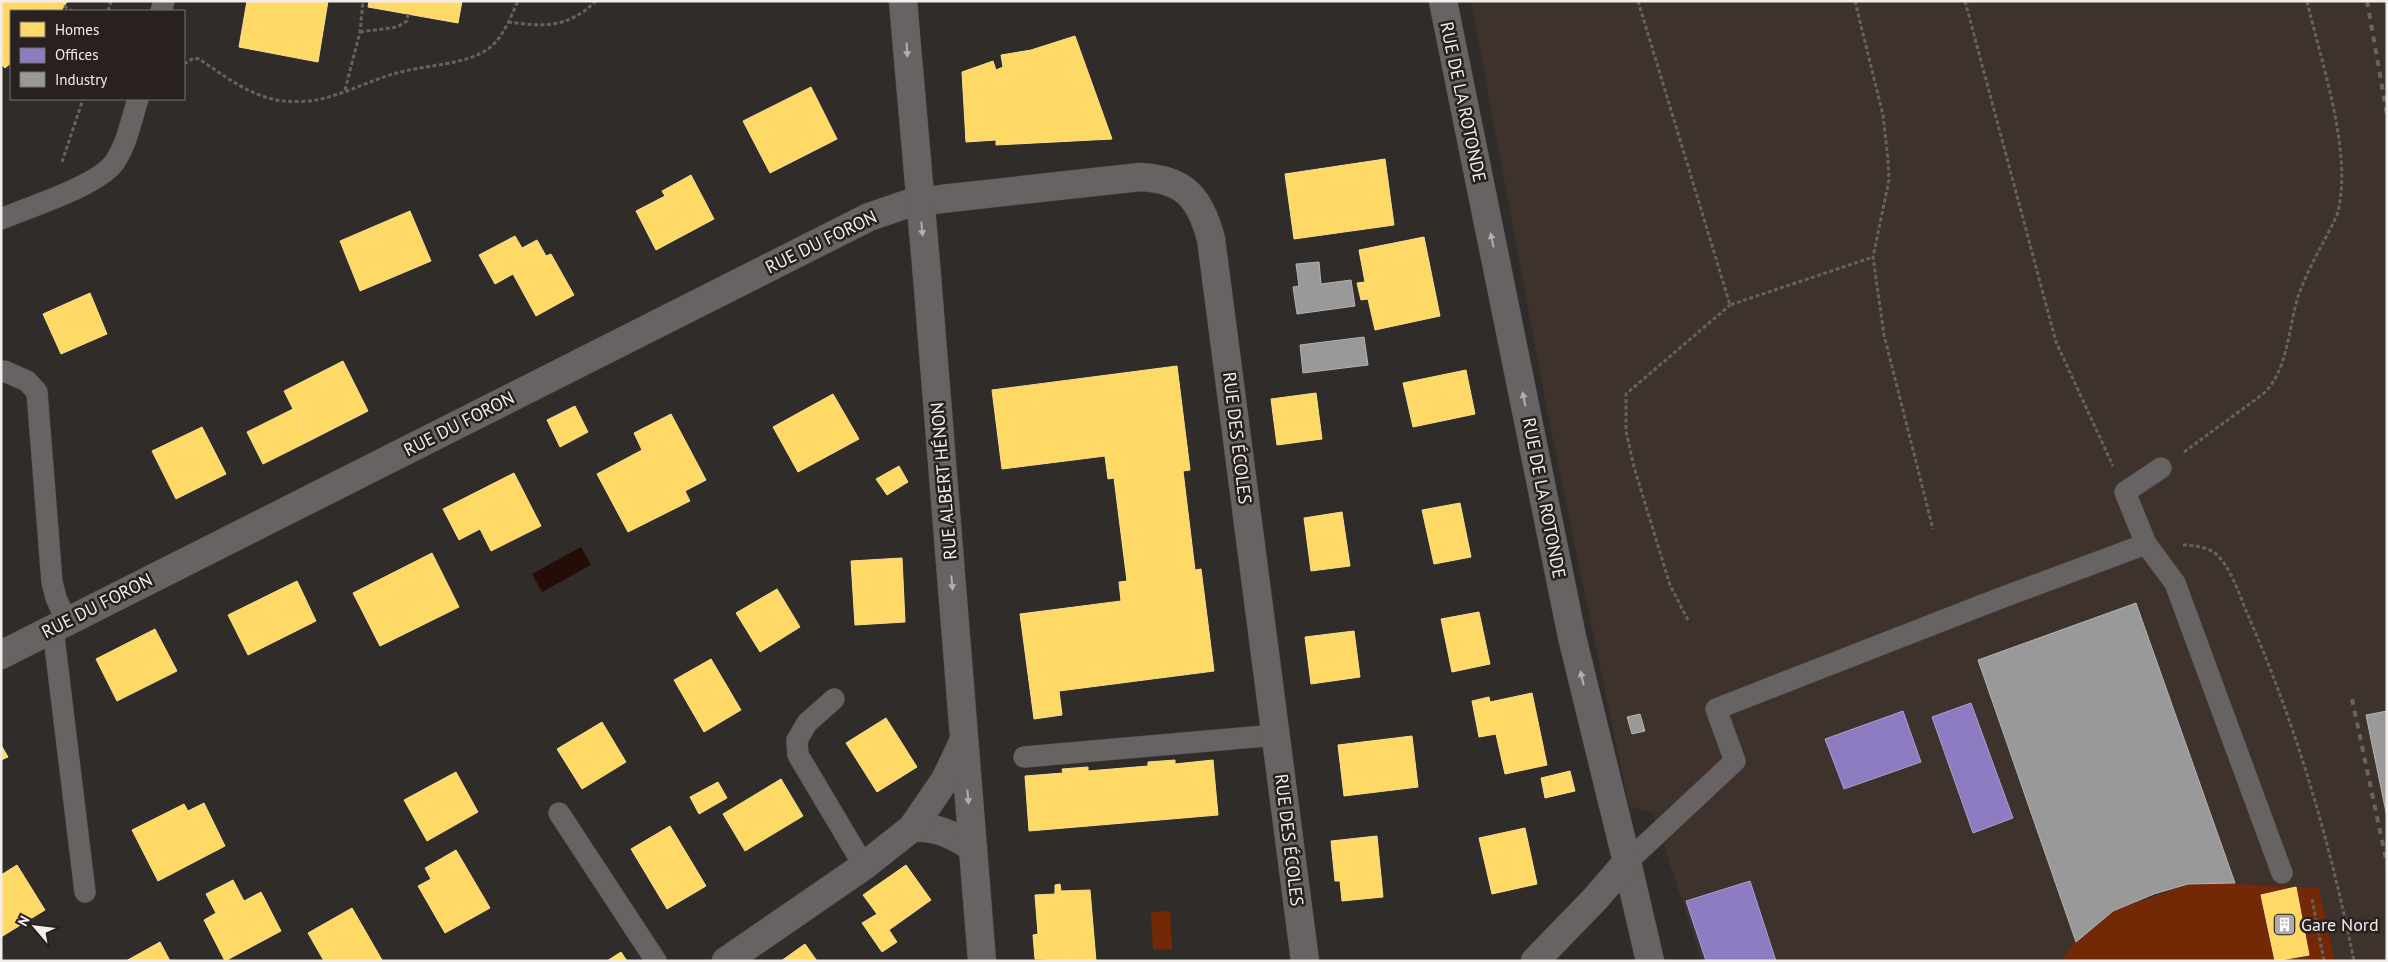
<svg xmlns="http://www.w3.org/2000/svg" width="2388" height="962" font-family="'PT Sans',sans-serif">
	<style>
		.built { fill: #3e322d }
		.green { fill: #732906 }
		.water { fill: #260c06 }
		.homes { fill: #ffd966; stroke: #fbdf8e }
		.offices { fill: #8e7cc3; stroke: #ac9ecf }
		.industry { fill: #999; stroke: #b4b2b2 }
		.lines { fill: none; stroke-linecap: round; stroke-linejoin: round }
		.service-casing { stroke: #4c4847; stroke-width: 22 }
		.minor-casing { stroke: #4c4847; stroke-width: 29 }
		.tertiary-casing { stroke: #4c4847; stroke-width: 29 }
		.path { stroke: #656261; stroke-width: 3; stroke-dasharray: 4 2.5; stroke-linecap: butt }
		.service { stroke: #676362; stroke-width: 21 }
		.minor { stroke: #676362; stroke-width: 28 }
		.tertiary { stroke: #676362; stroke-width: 28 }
		.rail { stroke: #676463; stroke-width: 4; stroke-dasharray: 6 6; stroke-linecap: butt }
		.oneway { fill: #b4afae }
		.labels { text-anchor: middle; stroke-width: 5; stroke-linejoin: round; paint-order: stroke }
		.street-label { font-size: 18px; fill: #f3eeec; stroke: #28211f }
		.poi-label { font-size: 18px; fill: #f3eeec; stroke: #28211f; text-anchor: start }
	</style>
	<rect width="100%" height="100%" fill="#302c2a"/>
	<path class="built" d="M1471,1H2387V961H2335L2319,888L2220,883L2188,884L2154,894L2076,942L2059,961H1702L1653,813L1629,806L1549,421Z"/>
	<g class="green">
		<path d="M2220,883L2319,888L2335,961H2059L2076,942L2113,911L2188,884Z"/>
		<path d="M1170,911L1172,949L1153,950L1151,912Z"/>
	</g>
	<path class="water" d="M581,547L591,565L542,592L532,574Z"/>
	<g class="homes">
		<path d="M1,1H66L67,2L61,11L44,2L39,11H11V47L1,64Z"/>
		<path d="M247,1H328L318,62L239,47Z"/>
		<path d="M369,1H462L458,23L368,7Z"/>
		<path d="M44,2L60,11H39Z"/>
		<path d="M1075,36L1112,139L996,145V140L966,142L962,72L993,61L996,70L1003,67L1001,55L1031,50Z"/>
		<path d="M11,47V63L5,68L1,64Z"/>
		<path d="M811,87L837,139L770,173L743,121Z"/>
		<path d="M1385,159L1394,225L1294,239L1285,174Z"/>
		<path d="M691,175L714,219L656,250L636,211L665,196L662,191Z"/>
		<path d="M410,211L431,261L360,291L340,241Z"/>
		<path d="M515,236L522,248L537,240L546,256L551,254L574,295L536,316L513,274L495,284L479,255Z"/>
		<path d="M1424,237L1440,316L1375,330L1368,299L1361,300L1357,283L1365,282L1359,250Z"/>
		<path d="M90,293L107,334L61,354L43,314Z"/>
		<path d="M343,361L368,411L309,441L284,391Z"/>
		<path d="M1177,366L1190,470L1183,471L1195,570L1201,569L1214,671L1059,691L1062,715L1034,719L1020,614L1121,601L1119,582L1127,581L1114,478L1108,479L1105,456L1002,469L992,390Z"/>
		<path d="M1466,370L1475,414L1413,427L1403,383Z"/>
		<path d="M1316,393L1322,439L1277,445L1271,399Z"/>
		<path d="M833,394L859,439L798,472L773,427Z"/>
		<path d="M575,406L588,432L560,447L547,420Z"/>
		<path d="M293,409L309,441L263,464L247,432Z"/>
		<path d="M671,414L706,480L685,491L690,501L628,532L597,474L642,450L634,433Z"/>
		<path d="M202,427L226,474L176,499L152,451Z"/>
		<path d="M899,466L908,482L887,495L876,479Z"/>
		<path d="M514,473L541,526L491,551L480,529L459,540L443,509Z"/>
		<path d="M1460,503L1471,557L1434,564L1422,510Z"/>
		<path d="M1342,512L1350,566L1311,571L1304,518Z"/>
		<path d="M432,553L459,607L380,646L353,593Z"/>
		<path d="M902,558L905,622L855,625L851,561Z"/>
		<path d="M297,581L316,621L248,655L228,615Z"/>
		<path d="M777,589L800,627L760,652L736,613Z"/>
		<path d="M1479,612L1490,664L1452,672L1441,619Z"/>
		<path d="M155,629L177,671L117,701L96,659Z"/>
		<path d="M1354,631L1360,677L1311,684L1305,637Z"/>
		<path d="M711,659L741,710L704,732L674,680Z"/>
		<path d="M1532,693L1547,765L1505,774L1496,734L1479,737L1472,701L1489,697L1490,702Z"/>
		<path d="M886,718L917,767L877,792L846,743Z"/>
		<path d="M602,722L626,762L582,789L557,749Z"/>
		<path d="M1412,736L1418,787L1344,796L1338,745Z"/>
		<path d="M1,745L8,757L1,760Z"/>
		<path d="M1175,760V764L1213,760L1218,815L1029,831L1025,776L1063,773L1062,769L1088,767V771L1148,766V762Z"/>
		<path d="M1570,771L1575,791L1545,798L1541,778Z"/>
		<path d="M456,772L478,812L427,841L404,800Z"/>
		<path d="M781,779L803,816L745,851L723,814Z"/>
		<path d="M718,782L727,798L699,814L690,797Z"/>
		<path d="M204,803L225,846L158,881L132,830L184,804L188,811Z"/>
		<path d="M670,826L706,886L667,909L631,849Z"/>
		<path d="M1525,828L1537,884L1492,894L1479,838Z"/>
		<path d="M1377,836L1383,897L1342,901L1340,881H1335L1331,841Z"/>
		<path d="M456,850L490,908L445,933L418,886L431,879L425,868Z"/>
		<path d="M17,865L45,910L1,937V875Z"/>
		<path d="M906,865L931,900L889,930L897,942L882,952L862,923L877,914L863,895Z"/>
		<path d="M233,880L244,901L261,892L281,931L225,961L204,920L216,913L206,894Z"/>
		<path d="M1060,884L1061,891L1090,890L1096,961L1035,959L1033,935L1038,934L1035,895L1055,894V885Z"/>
		<path d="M2296,887L2309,955L2275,961L2261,895Z"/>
		<path d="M352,908L382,960L324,961L308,933Z"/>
		<path d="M160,942L170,961H126Z"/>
		<path d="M805,944L817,961H781Z"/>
		<path d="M621,952L627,961H607Z"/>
	</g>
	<g class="offices">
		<path d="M1971,703L2013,818L1973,833L1932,717Z"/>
		<path d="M1903,711L1921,762L1844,789L1825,739Z"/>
		<path d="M1750,881L1776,961H1706L1686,901Z"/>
	</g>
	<g class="industry">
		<path d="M1319,262L1321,284L1351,280L1355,306L1297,314L1293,287L1299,286L1296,264Z"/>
		<path d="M1364,337L1368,365L1303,373L1300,345Z"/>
		<path d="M2136,603L2235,883L2188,884L2154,894L2113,911L2076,942L1978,660Z"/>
		<path d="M2387,711V817L2366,715Z"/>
		<path d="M1640,714L1645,731L1632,734L1627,717Z"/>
	</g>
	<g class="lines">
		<defs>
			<g id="service">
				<path d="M161,11L164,1"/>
				<path d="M1,219C29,207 97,186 114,163C127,144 131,121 138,99"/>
				<path d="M4,371L27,381L37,392L52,582L56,598L67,622"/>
				<path d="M2161,468L2125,492L2146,544L2175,583L2282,873"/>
				<path d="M53,629L85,892"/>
				<path d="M834,699L807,723L797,740L798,755L864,866"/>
				<path d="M1024,757L1276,735"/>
				<path d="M559,813L656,961"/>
				<path d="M1627,862L1735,761L1716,709L1998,599L2146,544"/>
			</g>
			<g id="minor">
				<path d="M1,655L869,217L907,204L941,199L1140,177C1185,179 1200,198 1211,239L1305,961"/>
				<path d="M912,828C936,826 954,835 973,848"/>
				<path d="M1627,862L1650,961"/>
				<path d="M726,961L864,866L912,828L945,780L964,740"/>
			</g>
			<g id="tertiary">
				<path d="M903,1L927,276L982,961"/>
				<path d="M1443,1L1572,637L1627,862L1595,899L1535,961"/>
			</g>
		</defs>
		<use href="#service" class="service-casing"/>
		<use href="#minor" class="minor-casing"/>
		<use href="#tertiary" class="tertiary-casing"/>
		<g class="path">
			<path d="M1638,1L1730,305L1873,257"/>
			<path d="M1855,1L1883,115L1888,160L1889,180L1873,257L1884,335L1933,529"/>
			<path d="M1965,1L2056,342L2113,466"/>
			<path d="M64,6L72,11"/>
			<path d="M108,11L111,1"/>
			<path d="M508,22C545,27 568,28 596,1"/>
			<path d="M360,32L397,27L407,21L408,14"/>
			<path d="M184,64L194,58L199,59C226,77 251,97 283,101C295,102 309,102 321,99C347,93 371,80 397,73C423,65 466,65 488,49C504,37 510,18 518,1"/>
			<path d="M345,90L360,32L363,1"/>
			<path d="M62,162L83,99"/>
			<path d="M2184,452L2263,394C2289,370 2288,326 2299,294C2309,266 2325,241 2337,215C2354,155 2321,62 2307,1"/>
			<path d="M2183,545C2193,545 2206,547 2215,553C2231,567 2239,594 2247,613C2296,724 2330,842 2354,961"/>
			<path d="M1688,620L1670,585L1634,467L1626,431V394L1730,305"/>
			<path d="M2312,899L2324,961"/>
		</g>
		<use href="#service" class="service"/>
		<use href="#minor" class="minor"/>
		<use href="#tertiary" class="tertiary"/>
		<g class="rail">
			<path d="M2367,1L2387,115"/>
			<path d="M2352,699L2387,864"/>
		</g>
	</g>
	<defs><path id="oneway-solid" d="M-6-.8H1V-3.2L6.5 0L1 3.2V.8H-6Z" transform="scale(1.25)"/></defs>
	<g class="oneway">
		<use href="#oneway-solid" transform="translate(907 50) rotate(86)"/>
		<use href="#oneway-solid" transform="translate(922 229) rotate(84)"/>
		<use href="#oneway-solid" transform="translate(1492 240) rotate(-102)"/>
		<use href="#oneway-solid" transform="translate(1524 399) rotate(-101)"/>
		<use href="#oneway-solid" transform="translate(952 583) rotate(85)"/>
		<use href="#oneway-solid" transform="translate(1582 678) rotate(-104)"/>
		<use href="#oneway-solid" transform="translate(968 797) rotate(85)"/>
	</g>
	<defs>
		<symbol id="building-square" viewBox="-11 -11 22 22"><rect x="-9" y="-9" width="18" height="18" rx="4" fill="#afaaa8" stroke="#28211f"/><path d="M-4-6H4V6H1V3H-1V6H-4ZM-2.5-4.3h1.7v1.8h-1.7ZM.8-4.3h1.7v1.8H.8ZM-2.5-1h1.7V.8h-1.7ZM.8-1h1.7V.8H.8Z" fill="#fff"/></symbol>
	</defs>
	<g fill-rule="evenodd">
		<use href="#building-square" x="2272" y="912" width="25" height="25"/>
	</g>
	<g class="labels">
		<g class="street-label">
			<text transform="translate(1463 102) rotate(78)" y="6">RUE DE LA ROTONDE</text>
			<text transform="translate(821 242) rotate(-26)" y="6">RUE DU FORON</text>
			<text transform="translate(459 424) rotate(-27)" y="6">RUE DU FORON</text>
			<text transform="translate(1237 438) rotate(83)" y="6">RUE DES ÉCOLES</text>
			<text transform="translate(944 481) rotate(-95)" y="6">RUE ALBERT HÉNON</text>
			<text transform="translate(1544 498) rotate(79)" y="6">RUE DE LA ROTONDE</text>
			<text transform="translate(97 606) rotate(-27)" y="6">RUE DU FORON</text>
			<text transform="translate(1289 840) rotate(83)" y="6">RUE DES ÉCOLES</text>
		</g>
		<g class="poi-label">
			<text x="2301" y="931">Gare Nord</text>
		</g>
	</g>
	<rect width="2388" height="962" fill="none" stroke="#f3eeec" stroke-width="5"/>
	<rect x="10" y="10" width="175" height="90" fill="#28211f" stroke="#797371"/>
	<rect x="20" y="22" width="25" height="15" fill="#ffd966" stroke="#797371"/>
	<text x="55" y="35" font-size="15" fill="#f3eeec">Homes</text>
	<rect x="20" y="48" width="25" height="15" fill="#8e7cc3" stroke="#797371"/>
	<text x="55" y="60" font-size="15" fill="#f3eeec">Offices</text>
	<rect x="20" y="72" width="25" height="15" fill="#999999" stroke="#797371"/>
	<text x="55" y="85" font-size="15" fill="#f3eeec">Industry</text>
	<g transform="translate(35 927) rotate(298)" stroke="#28211f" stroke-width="4" paint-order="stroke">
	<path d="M0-4L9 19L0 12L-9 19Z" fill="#f3eeec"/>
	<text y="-8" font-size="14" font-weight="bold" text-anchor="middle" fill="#f3eeec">N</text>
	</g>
</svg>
